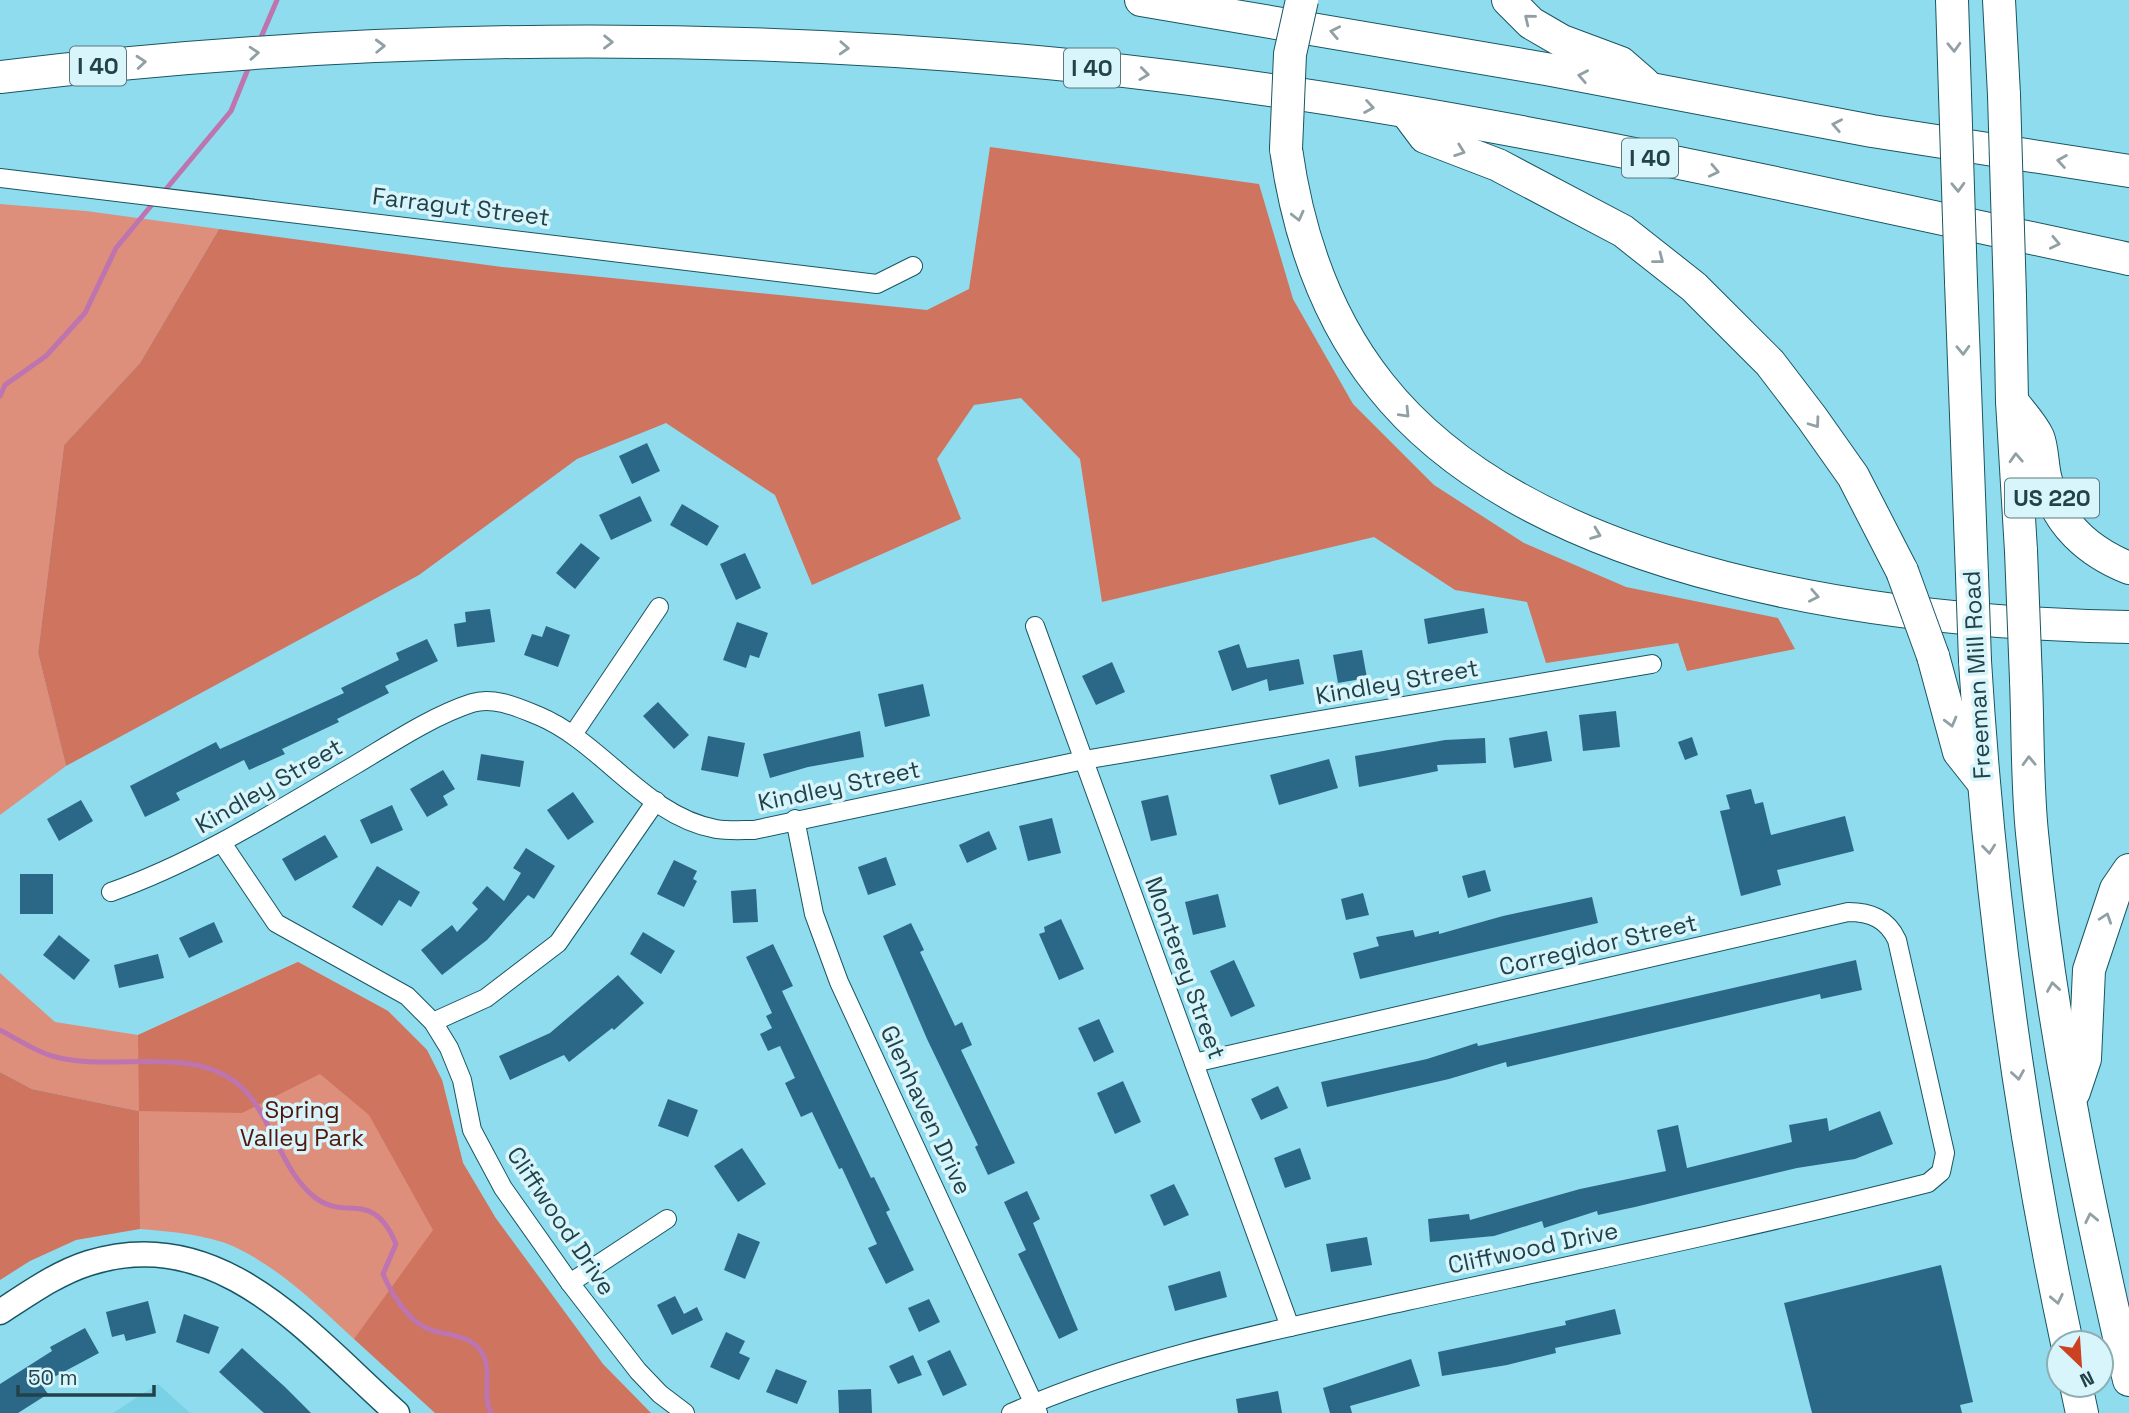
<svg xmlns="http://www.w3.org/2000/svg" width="2129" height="1413" font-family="'Space Grotesk',sans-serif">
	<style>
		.built { fill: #78d1e5 }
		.green { fill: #dd8f7c }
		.forest { fill: #cf745f }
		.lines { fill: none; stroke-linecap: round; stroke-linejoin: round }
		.stream { stroke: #bd74af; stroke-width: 5 }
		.building { fill: #2b6887 }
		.street-casing { stroke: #185663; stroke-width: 20 }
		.secondary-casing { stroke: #185663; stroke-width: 27 }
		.highway-casing { stroke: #185663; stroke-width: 34 }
		.street { stroke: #fff; stroke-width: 18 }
		.secondary { stroke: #fff; stroke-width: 24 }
		.highway { stroke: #fff; stroke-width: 32 }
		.highway-bridge-casing { stroke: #185663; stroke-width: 34; stroke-linecap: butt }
		.highway-bridge { stroke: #fff; stroke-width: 32 }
		.oneway { stroke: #90a0a4 }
		.labels { text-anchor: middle; stroke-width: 7; stroke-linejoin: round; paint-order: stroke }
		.shield { fill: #d8f5fc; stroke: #59787f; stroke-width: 2 }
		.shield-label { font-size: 23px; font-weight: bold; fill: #22424a }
		.street-label { font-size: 24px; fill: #22424a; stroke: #d8f5fc }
		.park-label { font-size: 24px; fill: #51170a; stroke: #d8f5fc }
	</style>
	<rect width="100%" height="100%" fill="#8fdcee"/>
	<path class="built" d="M158,1384L190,1413H113Z"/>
	<g class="green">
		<path d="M0,204L86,211L219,229L140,363L64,445L38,653L66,766L0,815Z"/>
		<path d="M298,962L388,1011L427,1050L442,1080L463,1163L495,1217L354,1339C317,1305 281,1269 235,1247C206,1234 172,1232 140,1229L139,1111L32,1089L0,1072V973L55,1022L138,1035Z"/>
	</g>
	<g class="forest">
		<path d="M990,147L1259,184L1293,299L1353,404L1434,485L1524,543L1626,587L1778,618L1795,649L1687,671L1678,643L1546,663L1527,602L1455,590L1374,537L1102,602L1080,459L1021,398L974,405L937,459L961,519L812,585L775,495L666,423L577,459L419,575L66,766L38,653L64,445L140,363L219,229L502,267L927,310L969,289Z"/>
		<path d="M298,962L388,1011L427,1050L442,1080L463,1163L495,1217L603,1364L651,1413H435L354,1339L433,1230L369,1115L320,1074L242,1113L139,1111L140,1229L76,1240L30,1261L0,1280V1072L32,1089L139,1111L138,1035Z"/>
	</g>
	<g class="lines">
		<g class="stream">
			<path d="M259,42L277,0"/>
			<path d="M162,194L231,111L250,64"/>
			<path d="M0,396L5,385L46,356L85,313L116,248L155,201"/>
			<path d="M0,1030C17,1039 35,1051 52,1056C110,1073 183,1045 234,1081C271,1108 277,1165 312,1195C345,1224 372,1186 396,1244L383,1274C391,1293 407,1319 426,1328C444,1336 467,1333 480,1350C494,1367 481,1395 491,1413"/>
		</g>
	</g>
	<g class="building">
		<path d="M647,443L660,471L632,484L619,456Z"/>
		<path d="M640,496L652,521L611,540L599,515Z"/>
		<path d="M682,504L719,526L707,546L670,525Z"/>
		<path d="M581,543L600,558L575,589L556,573Z"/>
		<path d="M745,553L761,588L736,600L720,564Z"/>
		<path d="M1484,608L1488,633L1428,644L1424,619Z"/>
		<path d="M490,609L495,642L457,647L454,624L466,622L465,612Z"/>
		<path d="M737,622L768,633L759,658L750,655L746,668L723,660Z"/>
		<path d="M546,626L570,635L558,667L524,655L532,634L542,637Z"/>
		<path d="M427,639L438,661L385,686L389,693L337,719L339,722L282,749L285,754L249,770L244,760L176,793L180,800L145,817L130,786L216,742L220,749L344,693L341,688L399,660L396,653Z"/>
		<path d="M1239,644L1247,668L1299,659L1304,684L1269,691L1267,679L1232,691L1218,651Z"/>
		<path d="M1362,650L1367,678L1338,683L1333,655Z"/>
		<path d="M1112,662L1125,692L1096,705L1082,676Z"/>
		<path d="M923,684L930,716L885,727L878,694Z"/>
		<path d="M658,702L689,735L674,749L643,716Z"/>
		<path d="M1616,711L1620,747L1583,751L1579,715Z"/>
		<path d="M860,731L864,757L808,767L770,778L763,754Z"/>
		<path d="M1547,731L1552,761L1514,768L1509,738Z"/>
		<path d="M708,736L745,743L738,777L701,770Z"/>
		<path d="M1692,737L1698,755L1685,760L1678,742Z"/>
		<path d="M1485,738L1486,763L1437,765L1438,771L1359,787L1355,756L1445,740Z"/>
		<path d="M481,754L524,761L520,787L477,780Z"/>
		<path d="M1329,759L1338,788L1279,805L1270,775Z"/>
		<path d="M443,770L455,789L443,796L448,805L427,817L410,789Z"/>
		<path d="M1751,789L1755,804L1763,802L1771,835L1845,816L1854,851L1777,870L1781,885L1741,896L1720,811L1730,809L1726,795Z"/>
		<path d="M573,792L594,822L568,840L547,810Z"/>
		<path d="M1168,795L1177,835L1151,841L1141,801Z"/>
		<path d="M81,800L93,821L59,841L47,819Z"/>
		<path d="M392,805L403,830L371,844L360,820Z"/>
		<path d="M1052,818L1061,853L1028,861L1019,826Z"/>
		<path d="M989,831L997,849L967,863L959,845Z"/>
		<path d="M325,835L338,857L295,881L282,859Z"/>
		<path d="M526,848L555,866L534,899L528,895L487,940L442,975L421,950L452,925L457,932L478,909L472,903L487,886L504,901L521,873L513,868Z"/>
		<path d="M886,857L896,885L868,895L858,867Z"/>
		<path d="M674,860L697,871L693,879L697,881L684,907L657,894Z"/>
		<path d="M377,866L420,892L411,907L399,900L382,926L352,907Z"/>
		<path d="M1485,870L1491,891L1468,898L1462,876Z"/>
		<rect x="20" y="874" width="33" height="40"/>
		<path d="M756,889L758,922L733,923L731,891Z"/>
		<path d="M1363,893L1369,915L1346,920L1341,899Z"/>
		<path d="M1218,894L1226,927L1193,935L1185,902Z"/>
		<path d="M1592,897L1598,923L1360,979L1353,953L1379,946L1376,937L1413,930L1415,937L1439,931V934L1503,916Z"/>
		<path d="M1061,919L1084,969L1059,980L1039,934L1045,932L1044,927Z"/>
		<path d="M214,922L223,942L189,958L179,938Z"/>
		<path d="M911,923L924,950L920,952L955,1026L962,1022L972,1045L961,1050L1015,1163L988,1175L975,1147L978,1145L927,1039L883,936Z"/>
		<path d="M643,932L675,951L661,974L630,954Z"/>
		<path d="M59,935L90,960L74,980L43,955Z"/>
		<path d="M773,944L793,986L782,991L871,1178L874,1177L890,1210L886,1212L914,1270L886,1284L868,1248L877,1244L842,1168L839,1169L812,1112L801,1117L785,1083L795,1078L780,1046L768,1051L760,1034L772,1028L766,1016L772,1013L746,957Z"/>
		<path d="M158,954L164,978L119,988L114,965Z"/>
		<path d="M1234,960L1255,1006L1231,1017L1210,971Z"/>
		<path d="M1856,960L1862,990L1821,999L1820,994L1507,1067L1506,1062L1449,1079L1327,1107L1321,1082L1427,1059L1477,1043L1478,1046Z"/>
		<path d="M618,975L644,1003L614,1030L612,1028L569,1062L564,1055L510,1080L499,1056L550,1033Z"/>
		<path d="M1099,1019L1114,1052L1094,1062L1078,1028Z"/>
		<path d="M1123,1081L1141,1122L1115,1134L1097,1093Z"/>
		<path d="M1278,1086L1288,1108L1261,1120L1251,1099Z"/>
		<path d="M668,1099L698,1110L688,1137L658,1126Z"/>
		<path d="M1880,1111L1893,1144L1855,1159L1797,1168L1635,1207L1598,1215L1597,1211L1544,1228L1542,1221L1494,1236L1430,1242L1428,1219L1469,1214L1470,1220L1580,1189L1666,1171L1657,1130L1678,1125L1687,1168L1792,1142L1789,1125L1827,1118L1829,1131Z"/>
		<path d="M742,1148L766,1184L738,1202L714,1166Z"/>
		<path d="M1300,1148L1311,1179L1285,1188L1274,1158Z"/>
		<path d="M1174,1184L1189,1215L1164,1226L1150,1195Z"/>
		<path d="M1027,1191L1040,1219L1033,1223L1078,1330L1059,1339L1018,1254L1026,1250L1004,1202Z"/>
		<path d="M738,1233L760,1242L745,1279L724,1270Z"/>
		<path d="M1367,1237L1372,1265L1331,1272L1326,1244Z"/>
		<path d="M1941,1265L1973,1402L1960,1405L1962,1413H1812L1784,1303Z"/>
		<path d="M1220,1271L1227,1297L1175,1311L1168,1286Z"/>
		<path d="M675,1296L684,1314L697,1307L703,1320L672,1335L657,1305Z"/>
		<path d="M929,1299L940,1322L919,1332L908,1308Z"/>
		<path d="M148,1301L156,1333L126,1341L124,1334L112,1337L106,1312Z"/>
		<path d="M1615,1309L1621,1334L1555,1348L1556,1353L1507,1365L1442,1376L1438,1352L1566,1325L1565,1321Z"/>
		<path d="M184,1314L219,1327L209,1354L176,1342Z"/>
		<path d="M85,1328L99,1353L41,1384L48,1394L18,1413H0V1384L52,1351L50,1347Z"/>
		<path d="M726,1332L745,1341L739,1353L750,1358L739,1380L710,1367Z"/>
		<path d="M242,1348L285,1387L311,1413H264L219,1372Z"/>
		<path d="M950,1350L967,1385L943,1396L927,1361Z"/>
		<path d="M913,1355L922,1375L898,1384L889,1366Z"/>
		<path d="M1411,1359L1420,1386L1350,1406L1352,1413H1330L1323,1388Z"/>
		<path d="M776,1369L807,1381L797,1404L766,1392Z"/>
		<path d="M871,1389L872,1413H839L838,1390Z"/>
		<path d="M1278,1391L1282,1413H1238L1236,1399Z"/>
	</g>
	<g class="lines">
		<defs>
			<g id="street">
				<path d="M0,178L877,284L913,266"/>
				<path d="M1035,626L1290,1327"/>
				<path d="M574,733L659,607"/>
				<path d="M795,819L814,914L839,982L1038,1413"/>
				<path d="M222,843L276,923L407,996L433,1022L449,1048L462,1080L472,1130L503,1188L570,1283L638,1371L660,1394L685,1413"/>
				<path d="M111,892C198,861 275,812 355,765C392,743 432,716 472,703C494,696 519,708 539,716C603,743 645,816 716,829C728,831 742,830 754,830L1084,760L1652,664"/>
				<path d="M433,1022L486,998L558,943L656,801"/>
				<path d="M570,1283L667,1219"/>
				<path d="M1011,1413C1138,1357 1271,1331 1407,1301C1581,1263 1755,1227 1928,1183L1941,1172L1945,1153L1897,940C1887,919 1871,912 1848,912L1194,1063"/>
			</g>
			<path id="secondary" d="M0,1312C28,1294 57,1273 89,1263C221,1222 309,1335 397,1413"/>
			<g id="highway">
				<path d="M1141,0L1546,69L1872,131L2129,171"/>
				<path d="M1508,0L1531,23L1562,41L1621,63L1644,83"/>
				<path d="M1952,0L1955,94"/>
				<path d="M1999,0L2004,95"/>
				<path d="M0,77C357,34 720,30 1078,66C1432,102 1781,185 2129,259"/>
				<path d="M1407,113L1425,137L1498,165L1623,231L1694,287L1770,363L1812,418L1853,476L1902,571"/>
				<path d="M1286,149C1298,235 1325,316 1380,385C1534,580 1896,623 2129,627"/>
				<path d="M1961,282L1972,575"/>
				<path d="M2010,296L2012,401L2021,551"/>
				<path d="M2012,401C2020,412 2032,424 2038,437C2043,449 2042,467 2046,480C2057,524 2089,552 2129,568"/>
				<path d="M1933,656L1959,752L1982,781"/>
				<path d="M1975,661C1989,890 2019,1118 2067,1343"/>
				<path d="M2026,680C2028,731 2027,783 2032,833C2050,1018 2087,1200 2129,1380"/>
				<path d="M2074,1092L2085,1059L2089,970L2116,889L2129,870"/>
				<path d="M2076,1385L2082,1413"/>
			</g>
		</defs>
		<use href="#street" class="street-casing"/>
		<use href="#secondary" class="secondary-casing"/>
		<use href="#highway" class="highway-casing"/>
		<use href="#street" class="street"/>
		<use href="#secondary" class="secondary"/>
		<use href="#highway" class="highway"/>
		<defs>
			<g id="highway-bridge">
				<path d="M1955,94L1961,282"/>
				<path d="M2004,95L2010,296"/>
				<path d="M1286,149L1290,54L1302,0"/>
				<path d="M2021,551L2026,680"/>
				<path d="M1902,571L1933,656"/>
				<path d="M1972,575L1975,661"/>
			</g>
		</defs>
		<use href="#highway-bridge" class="highway-bridge-casing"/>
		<use href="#highway-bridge" class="highway-bridge"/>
	</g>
	<defs><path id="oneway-chevron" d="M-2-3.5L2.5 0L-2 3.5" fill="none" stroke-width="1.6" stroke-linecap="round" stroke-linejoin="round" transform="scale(1.75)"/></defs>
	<g class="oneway">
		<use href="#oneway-chevron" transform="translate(1529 19) rotate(-141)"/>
		<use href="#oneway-chevron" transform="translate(1335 32) rotate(-169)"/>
		<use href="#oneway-chevron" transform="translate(608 42) rotate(1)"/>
		<use href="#oneway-chevron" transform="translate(380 46) rotate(-2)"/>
		<use href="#oneway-chevron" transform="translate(1954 47) rotate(88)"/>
		<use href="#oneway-chevron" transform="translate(844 48) rotate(3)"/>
		<use href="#oneway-chevron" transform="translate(254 53) rotate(-4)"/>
		<use href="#oneway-chevron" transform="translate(141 62) rotate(-5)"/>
		<use href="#oneway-chevron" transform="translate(1144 74) rotate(7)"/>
		<use href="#oneway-chevron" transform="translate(1583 76) rotate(-169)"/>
		<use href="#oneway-chevron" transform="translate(1369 107) rotate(9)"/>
		<use href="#oneway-chevron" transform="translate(1837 125) rotate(-169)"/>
		<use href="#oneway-chevron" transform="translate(1460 151) rotate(20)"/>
		<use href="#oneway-chevron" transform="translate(2062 161) rotate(-171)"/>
		<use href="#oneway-chevron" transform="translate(1714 171) rotate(12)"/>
		<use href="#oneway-chevron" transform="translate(1958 187) rotate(88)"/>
		<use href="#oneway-chevron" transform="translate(1298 216) rotate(76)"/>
		<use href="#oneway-chevron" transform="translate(2055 243) rotate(12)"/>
		<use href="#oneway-chevron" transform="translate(1659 259) rotate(38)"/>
		<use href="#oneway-chevron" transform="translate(1963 350) rotate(88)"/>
		<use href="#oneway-chevron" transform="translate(1405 413) rotate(46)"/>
		<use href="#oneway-chevron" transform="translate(1815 423) rotate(54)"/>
		<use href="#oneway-chevron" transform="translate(2016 458) rotate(-93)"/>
		<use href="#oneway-chevron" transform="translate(1596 534) rotate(21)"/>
		<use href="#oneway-chevron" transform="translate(1814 596) rotate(11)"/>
		<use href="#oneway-chevron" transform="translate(1951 722) rotate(75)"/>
		<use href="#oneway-chevron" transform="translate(2029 761) rotate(-92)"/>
		<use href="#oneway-chevron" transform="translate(1989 849) rotate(84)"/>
		<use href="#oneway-chevron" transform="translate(2106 918) rotate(-71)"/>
		<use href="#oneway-chevron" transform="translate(2053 987) rotate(-99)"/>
		<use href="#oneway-chevron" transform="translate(2018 1075) rotate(81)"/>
		<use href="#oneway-chevron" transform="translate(2091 1218) rotate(-102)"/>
		<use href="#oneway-chevron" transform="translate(2057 1299) rotate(78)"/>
	</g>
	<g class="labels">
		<g class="shield">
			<rect x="70" y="46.5" width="56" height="39" rx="5"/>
			<rect x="1064" y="48.5" width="56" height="39" rx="5"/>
			<rect x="1622" y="138.5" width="56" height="39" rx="5"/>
			<rect x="2005" y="478.5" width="94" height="39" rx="5"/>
		</g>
		<g class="shield-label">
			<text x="98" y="74">I 40</text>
			<text x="1092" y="76">I 40</text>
			<text x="1650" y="166">I 40</text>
			<text x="2052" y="506">US 220</text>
		</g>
		<g class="street-label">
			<text transform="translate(461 207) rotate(7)" y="8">Farragut Street</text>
			<text transform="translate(1977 675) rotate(-93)" y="8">Freeman Mill Road</text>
			<text transform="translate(1397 682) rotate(-10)" y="8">Kindley Street</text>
			<text transform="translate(269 786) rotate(-30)" y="8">Kindley Street</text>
			<text transform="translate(839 786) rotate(-12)" y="8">Kindley Street</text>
			<text transform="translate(1598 945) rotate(-13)" y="8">Corregidor Street</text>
			<text transform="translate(1185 968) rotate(70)" y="8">Monterey Street</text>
			<text transform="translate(926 1110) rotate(65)" y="8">Glenhaven Drive</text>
			<text transform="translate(561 1221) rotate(56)" y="8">Cliffwood Drive</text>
			<text transform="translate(1533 1248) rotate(-12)" y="8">Cliffwood Drive</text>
		</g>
		<g class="park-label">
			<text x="302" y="1118">Spring<tspan x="302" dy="28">Valley Park</tspan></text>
		</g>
	</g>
	<g transform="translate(2080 1364) rotate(155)"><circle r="33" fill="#d8f5fc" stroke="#8fadb5" stroke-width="2"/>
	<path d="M0-5L12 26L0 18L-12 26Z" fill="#cb4122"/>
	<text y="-10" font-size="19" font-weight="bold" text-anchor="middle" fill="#22424a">N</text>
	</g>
	<path d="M18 1385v10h136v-10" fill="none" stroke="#22424a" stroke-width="3.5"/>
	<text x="28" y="1385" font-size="21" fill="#22424a" stroke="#d8f5fc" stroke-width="5" paint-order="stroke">50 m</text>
</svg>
